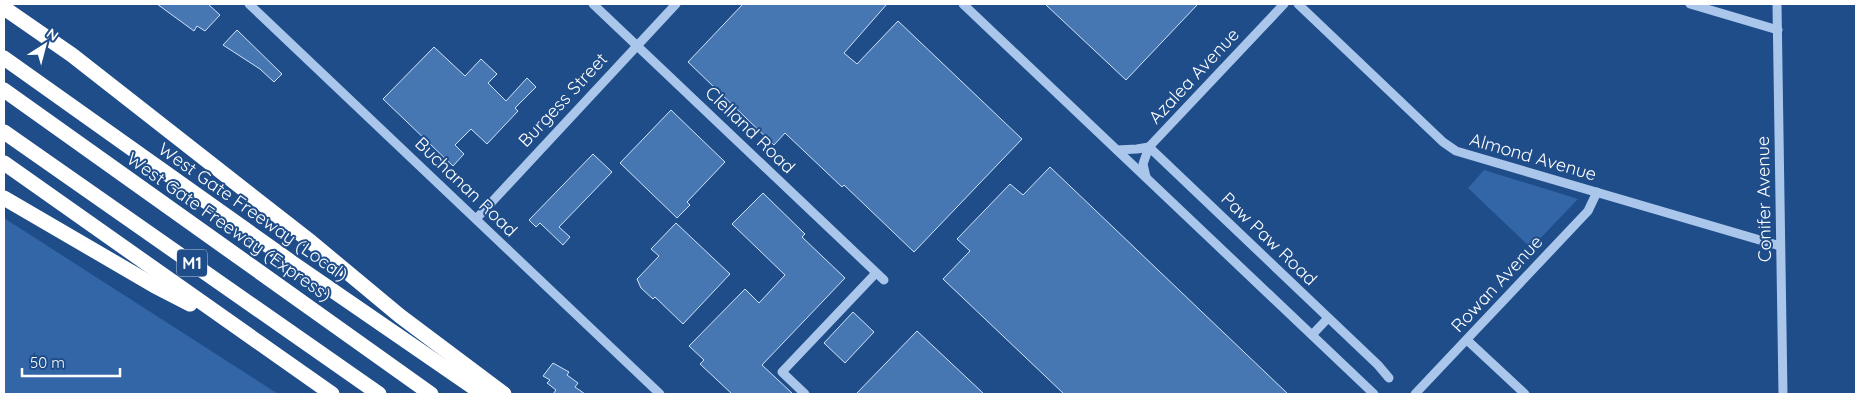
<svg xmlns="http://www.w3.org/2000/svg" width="1860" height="398" font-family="Quicksand,sans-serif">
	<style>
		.green { fill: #3266a7 }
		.building { fill: #4777b2; stroke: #cfe2f8 }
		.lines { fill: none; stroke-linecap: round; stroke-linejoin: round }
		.minor { stroke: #aac7eb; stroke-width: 9 }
		.highway { stroke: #fff; stroke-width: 15 }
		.labels { text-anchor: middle; stroke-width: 4; stroke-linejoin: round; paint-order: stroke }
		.shield { fill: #1f4d8a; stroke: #bccadc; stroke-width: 1 }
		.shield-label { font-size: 16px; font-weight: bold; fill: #fff }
		.street-label { font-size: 18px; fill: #fff; stroke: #1f4d8a }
	</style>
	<rect width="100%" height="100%" fill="#1f4d8a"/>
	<g class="green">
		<path d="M1484,170L1578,199L1531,248L1468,188Z"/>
		<path d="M4,218L278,394H4Z"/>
	</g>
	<g class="building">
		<path d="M157,4H208L220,15L205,31L197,26L194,31Z"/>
		<path d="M743,4H887L844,53L857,64L898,21L1022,139L914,252L844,185L842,187L785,133L774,145L688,62Z"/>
		<path d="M1045,4H1198L1126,80Z"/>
		<path d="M237,30L282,74L274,82L260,69L223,45Z"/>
		<path d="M434,47L465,76L481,59L497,74L488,83L506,101L527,78L536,87L515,108L518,111L487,144L471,129L455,145L464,154L453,166L383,99Z"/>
		<path d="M671,110L725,162L687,202L690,205L677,218L620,163Z"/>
		<path d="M593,154L612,172L559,227L570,237L563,245L540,223L536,227L529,220Z"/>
		<path d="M1050,167L1288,394H1064L943,279L970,251L957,239L1010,184L1023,195Z"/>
		<path d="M763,193L805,234L802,237L845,278L762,365L793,394H732L700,364L704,360L689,346L745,289L759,303L785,275L732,224Z"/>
		<path d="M676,223L730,274L683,324L655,297L653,299L641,288L637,279L659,256L651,249Z"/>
		<path d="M853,312L874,332L845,363L824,343Z"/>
		<path d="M917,331L984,394H856Z"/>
		<path d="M553,363L569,372L567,375L578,383L575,387L585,394H553L556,390L547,383L550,380L543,376Z"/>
	</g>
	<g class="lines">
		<g class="minor">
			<path d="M249,4L660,394"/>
			<path d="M593,4L884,280"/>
			<path d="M963,4L1374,394"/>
			<path d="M1298,4L1443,142L1456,151L1780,246"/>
			<path d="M1690,4L1778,30"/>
			<path d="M1777,4L1783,394"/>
			<path d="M1149,147L1378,365L1389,378"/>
			<path d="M1117,150L1137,149L1149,147L1284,4"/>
			<path d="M1146,177L1143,164L1149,147"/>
			<path d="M476,219L676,4"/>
			<path d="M1312,335L1328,318"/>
			<path d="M1467,340L1525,394"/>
			<path d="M805,394L782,372L876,273"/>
			<path d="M1415,394L1588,211L1597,192"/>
		</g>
		<g class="highway">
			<path d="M4,8L72,55L311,242L400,316L504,394"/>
			<path d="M4,58L294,264L483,394"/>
			<path d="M4,90L431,394"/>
			<path d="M4,132L379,394"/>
			<path d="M4,163L332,394"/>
			<path d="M4,198L155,286L190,304"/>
		</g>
	</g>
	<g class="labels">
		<rect class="shield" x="177" y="249.5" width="30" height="27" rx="4"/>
		<g class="shield-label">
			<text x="192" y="269">M1</text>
		</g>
		<g class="street-label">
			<text transform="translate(1194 76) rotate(-47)" y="6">Azalea Avenue</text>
			<text transform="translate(563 100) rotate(-47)" y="6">Burgess Street</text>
			<text transform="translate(750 130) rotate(44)" y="6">Clelland Road</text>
			<text transform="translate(1533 157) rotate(16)" y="6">Almond Avenue</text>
			<text transform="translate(466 187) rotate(44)" y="6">Buchanan Road</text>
			<text transform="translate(1764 199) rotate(-91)" y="6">Conifer Avenue</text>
			<text transform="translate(253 212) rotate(35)" y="6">West Gate Freeway (Local)</text>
			<text transform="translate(229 227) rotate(35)" y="6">West Gate Freeway (Express)</text>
			<text transform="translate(1269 239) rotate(44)" y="6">Paw Paw Road</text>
			<text transform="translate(1497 284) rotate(-47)" y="6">Rowan Avenue</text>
		</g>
	</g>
	<rect width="1860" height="398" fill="none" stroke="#ffffff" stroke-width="10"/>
	<g transform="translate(45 45) rotate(36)" stroke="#1f4d8a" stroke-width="4" paint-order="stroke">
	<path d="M0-4L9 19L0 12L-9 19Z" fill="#ffffff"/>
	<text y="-8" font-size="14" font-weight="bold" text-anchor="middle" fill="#ffffff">N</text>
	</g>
	<path d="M22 368v8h98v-8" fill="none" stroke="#ffffff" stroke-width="2.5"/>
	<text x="30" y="368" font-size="15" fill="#ffffff" stroke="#1f4d8a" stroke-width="4" paint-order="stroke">50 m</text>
</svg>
